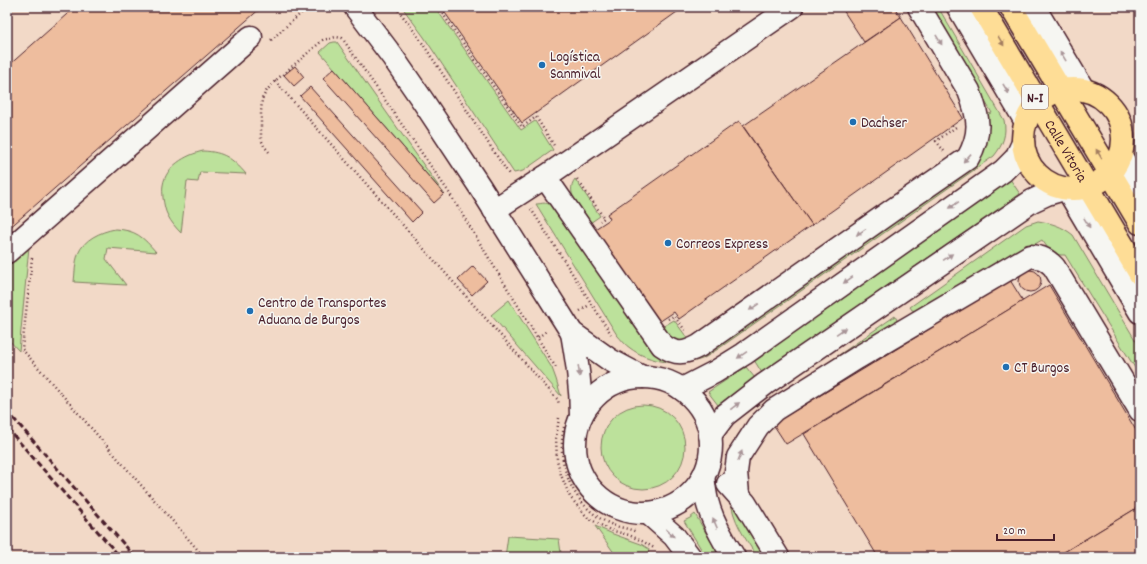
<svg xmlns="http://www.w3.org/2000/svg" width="1147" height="564" font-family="Dekko,sans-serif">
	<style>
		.built { fill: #f2d9c7 }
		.green { fill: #bce19b; stroke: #838063 }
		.building { fill: #eebd9e; stroke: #4a1f2b }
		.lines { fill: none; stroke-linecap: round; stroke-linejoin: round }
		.minor-casing { stroke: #4a1f2b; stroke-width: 25 }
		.highway-casing { stroke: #4a1f2b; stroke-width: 25 }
		.path { stroke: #4a1f2b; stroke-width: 2.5; stroke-dasharray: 1 3; stroke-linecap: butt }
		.minor { stroke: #f6f6f2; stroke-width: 22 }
		.highway { stroke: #fedd96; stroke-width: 22 }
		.rail { stroke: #4a1f2b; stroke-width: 3; stroke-dasharray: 6 3; stroke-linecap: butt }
		.oneway { fill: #a99598 }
		.oneway2 { fill: #a47e60 }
		.poi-dot { fill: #1f6fb2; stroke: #f6f6f2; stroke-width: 1.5 }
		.labels { text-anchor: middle; stroke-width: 3; stroke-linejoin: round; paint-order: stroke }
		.shield { fill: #f6f6f2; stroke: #7e6067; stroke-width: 1 }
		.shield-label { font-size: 14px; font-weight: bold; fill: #4a1f2b }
		.poi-label { font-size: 15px; fill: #4a1f2b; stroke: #f6f6f2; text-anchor: start }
		.street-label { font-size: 15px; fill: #4a1f2b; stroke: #f6f6f2 }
	</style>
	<rect width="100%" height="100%" fill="#f4e5d9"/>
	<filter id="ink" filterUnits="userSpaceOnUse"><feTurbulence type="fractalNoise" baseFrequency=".025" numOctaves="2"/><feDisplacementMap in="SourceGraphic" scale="8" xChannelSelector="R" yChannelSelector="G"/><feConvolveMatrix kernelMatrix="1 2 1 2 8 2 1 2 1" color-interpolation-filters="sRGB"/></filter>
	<g filter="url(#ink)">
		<rect class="built" x="7" y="7" width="1133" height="550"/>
		<g class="green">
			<path d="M402,7H435L521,130L535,121L553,150L523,171L514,173L424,37Z"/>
			<path d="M928,7H938L1004,120C1007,134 1003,145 994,156L718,349C713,352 707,357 702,359C681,367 648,362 630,348C625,345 621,339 617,335L536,204C540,204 545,202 549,204C556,207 569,231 574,238L579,237L667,357L980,157L986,145L987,130L984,115L992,113Z"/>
			<path d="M334,42H337L444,194L320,52L330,43Z"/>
			<path d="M203,151C224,152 232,158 246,174L200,172L198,182L187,181L181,233C176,228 171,222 168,216C165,211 164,204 163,198C163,194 162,189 163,185C166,166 186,155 203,151Z"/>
			<path d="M575,179L600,216L590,223C582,212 564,193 575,179Z"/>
			<path d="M1010,179L1020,194L762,373L754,360Z"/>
			<path d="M1038,221C1051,223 1062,226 1073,235L1140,348V376L1065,255H1053L1042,240L923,309L916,311L912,310L910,307L1026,225Z"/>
			<path d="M115,229C136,230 143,237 156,252L108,248L106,259L126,285L74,282C75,273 75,263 78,254C84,239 100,232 115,229Z"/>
			<path d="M29,247L19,351L7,338V266Z"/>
			<path d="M509,300L552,368L556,379L561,396L491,315Z"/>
			<path d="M895,316L897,320V323L735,441L737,436L754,414Z"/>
			<path d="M674,320L688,339C677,344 669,336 662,327Z"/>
			<path d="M746,367L755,378L718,405L708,392Z"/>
			<circle cx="643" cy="447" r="42"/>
			<path d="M730,497L765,557H757C744,536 733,522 730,497Z"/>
			<path d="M695,514L717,552L709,557H706L684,521L690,518Z"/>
			<path d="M595,526L613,534L641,544L649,549L647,557H617Z"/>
			<path d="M508,536L559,539L561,553V557H505Z"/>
		</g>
		<g class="building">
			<path d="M75,7H262L7,230V67Z"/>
			<path d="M441,7H684L522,123Z"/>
			<path d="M841,7H894L901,17L864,42Z"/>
			<path d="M901,17L963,118L812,225L743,126Z"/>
			<path d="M295,66L304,77L294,86L284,75Z"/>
			<path d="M334,68L444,194L434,203L323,78Z"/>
			<path d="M310,87L422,212L412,222L300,96Z"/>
			<path d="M739,121L812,225L679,319L674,312L659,322L595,229L610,219L607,214Z"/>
			<path d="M473,266L487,281L472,295L458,280Z"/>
			<circle cx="1030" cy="281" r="11"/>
			<path d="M1010,280L1023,301L786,444L773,424Z"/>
			<path d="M1049,285L1140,437V506L1056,557H878L804,434Z"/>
			<path d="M1140,506V557H1056Z"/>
		</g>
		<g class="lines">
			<defs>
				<g id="minor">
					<path d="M355,7L392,56L423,101L480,187L572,333L610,360L642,377"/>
					<path d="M958,7L1026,122"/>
					<path d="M1034,7L1083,89"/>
					<path d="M1121,156L1140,189"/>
					<path d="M545,177L662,345C676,355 684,354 699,346L894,209L968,158C982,133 979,117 969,91L919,7"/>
					<path d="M1067,189L1140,312"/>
					<path d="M494,210L545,177L792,7"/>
					<path d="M7,252L251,37"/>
					<path d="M572,333C577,362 581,386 581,416"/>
					<circle cx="643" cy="445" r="68"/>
					<path d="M682,389L715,372L744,354L1003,171L1016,158L1023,143"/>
					<path d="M710,435L725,415L765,384L1032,201L1047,194L1064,189"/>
					<path d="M703,476C704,484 705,493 707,501C712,521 723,540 734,557"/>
					<path d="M728,484L745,503L778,557"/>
					<path d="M738,494L736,472L738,457L758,426L774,410L857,358L1030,256C1042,257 1046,259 1054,267L1140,410"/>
					<path d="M648,513L674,536L690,557"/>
				</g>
				<g id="highway">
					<path id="s1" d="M981,7L1140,274"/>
					<path d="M1011,7L1140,223"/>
					<circle cx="1073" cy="139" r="50"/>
				</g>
			</defs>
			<use href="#minor" class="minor-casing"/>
			<use href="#highway" class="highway-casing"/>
			<g class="path">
				<path d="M396,7L417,35L510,176"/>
				<path d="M438,7L522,127L536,117L555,147"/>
				<path d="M271,40L308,7"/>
				<path d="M275,81L558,400L559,405"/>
				<path d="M944,151L936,141L956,127"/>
				<path d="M269,152L264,146L261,139V113L262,99L267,90L275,81L323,40L336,37L342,38L448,191L556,368"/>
				<path d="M577,179L604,218L600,221"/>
				<path d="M531,209L611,334"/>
				<path d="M32,258L22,349L204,557"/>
				<path d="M580,311L591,304"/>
				<path d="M668,319L674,316L685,330"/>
				<path d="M538,337L547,331"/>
				<path d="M559,418L556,438L557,460L561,475L570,497L588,518L610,530L629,535L644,542L654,548"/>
				<path d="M564,427C555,466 575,510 613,525C620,528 629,528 636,532"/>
			</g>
			<use href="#minor" class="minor"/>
			<use href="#highway" class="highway"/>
			<g class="rail">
				<path d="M7,411L135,557"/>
				<path d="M7,428L120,557"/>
			</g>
		</g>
		<defs><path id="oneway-solid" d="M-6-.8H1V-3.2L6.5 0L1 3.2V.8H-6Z"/></defs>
		<g class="oneway">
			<use href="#oneway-solid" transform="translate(939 40) rotate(59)"/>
			<use href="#oneway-solid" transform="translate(1063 56) rotate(-121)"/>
			<use href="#oneway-solid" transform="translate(1006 89) rotate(59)"/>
			<use href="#oneway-solid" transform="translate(967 158) rotate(133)"/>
			<use href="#oneway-solid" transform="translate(954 205) rotate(145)"/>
			<use href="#oneway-solid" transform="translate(1087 223) rotate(59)"/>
			<use href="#oneway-solid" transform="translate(861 232) rotate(145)"/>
			<use href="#oneway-solid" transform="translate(948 257) rotate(-35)"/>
			<use href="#oneway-solid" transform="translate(848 280) rotate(145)"/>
			<use href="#oneway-solid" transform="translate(754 307) rotate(145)"/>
			<use href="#oneway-solid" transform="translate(841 331) rotate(-35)"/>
			<use href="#oneway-solid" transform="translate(742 355) rotate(146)"/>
			<use href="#oneway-solid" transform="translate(579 371) rotate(82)"/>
			<use href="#oneway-solid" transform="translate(735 406) rotate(-38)"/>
			<use href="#oneway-solid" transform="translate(740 456) rotate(-69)"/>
			<use href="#oneway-solid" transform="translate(715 523) rotate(-113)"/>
			<use href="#oneway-solid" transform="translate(670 533) rotate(43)"/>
		</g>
		<g class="oneway2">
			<use href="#oneway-solid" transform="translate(1001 41) rotate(59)"/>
			<use href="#oneway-solid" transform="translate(1099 154) rotate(-121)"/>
		</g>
	</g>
	<g class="poi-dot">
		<circle cx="542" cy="65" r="4"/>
		<circle cx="853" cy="122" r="4"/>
		<circle cx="668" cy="243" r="4"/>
		<circle cx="250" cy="311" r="4"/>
		<circle cx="1006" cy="367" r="4"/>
	</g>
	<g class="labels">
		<rect class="shield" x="1022" y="85" width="26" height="24" rx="3"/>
		<g class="shield-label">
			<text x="1035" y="102">N-I</text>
		</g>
		<g class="poi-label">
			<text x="550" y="61">Logística<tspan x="550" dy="17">Sanmival</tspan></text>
			<text x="861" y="127">Dachser</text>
			<text x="676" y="248">Correos Express</text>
			<text x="258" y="307">Centro de Transportes<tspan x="258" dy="17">Aduana de Burgos</tspan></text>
			<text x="1014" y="372">CT Burgos</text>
		</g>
		<g class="street-label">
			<text dy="5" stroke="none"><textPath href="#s1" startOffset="167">Calle Vitoria</textPath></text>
		</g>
	</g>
	<rect width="1147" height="564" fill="none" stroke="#f6f6f2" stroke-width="24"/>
	<rect x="12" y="12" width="1123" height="540" fill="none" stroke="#4a1f2b" stroke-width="1.5" filter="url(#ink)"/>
	<path d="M997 534v6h57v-6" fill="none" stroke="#4a1f2b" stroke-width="2"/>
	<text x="1003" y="534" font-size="12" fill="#4a1f2b" stroke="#f6f6f2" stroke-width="3" paint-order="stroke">20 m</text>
</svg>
